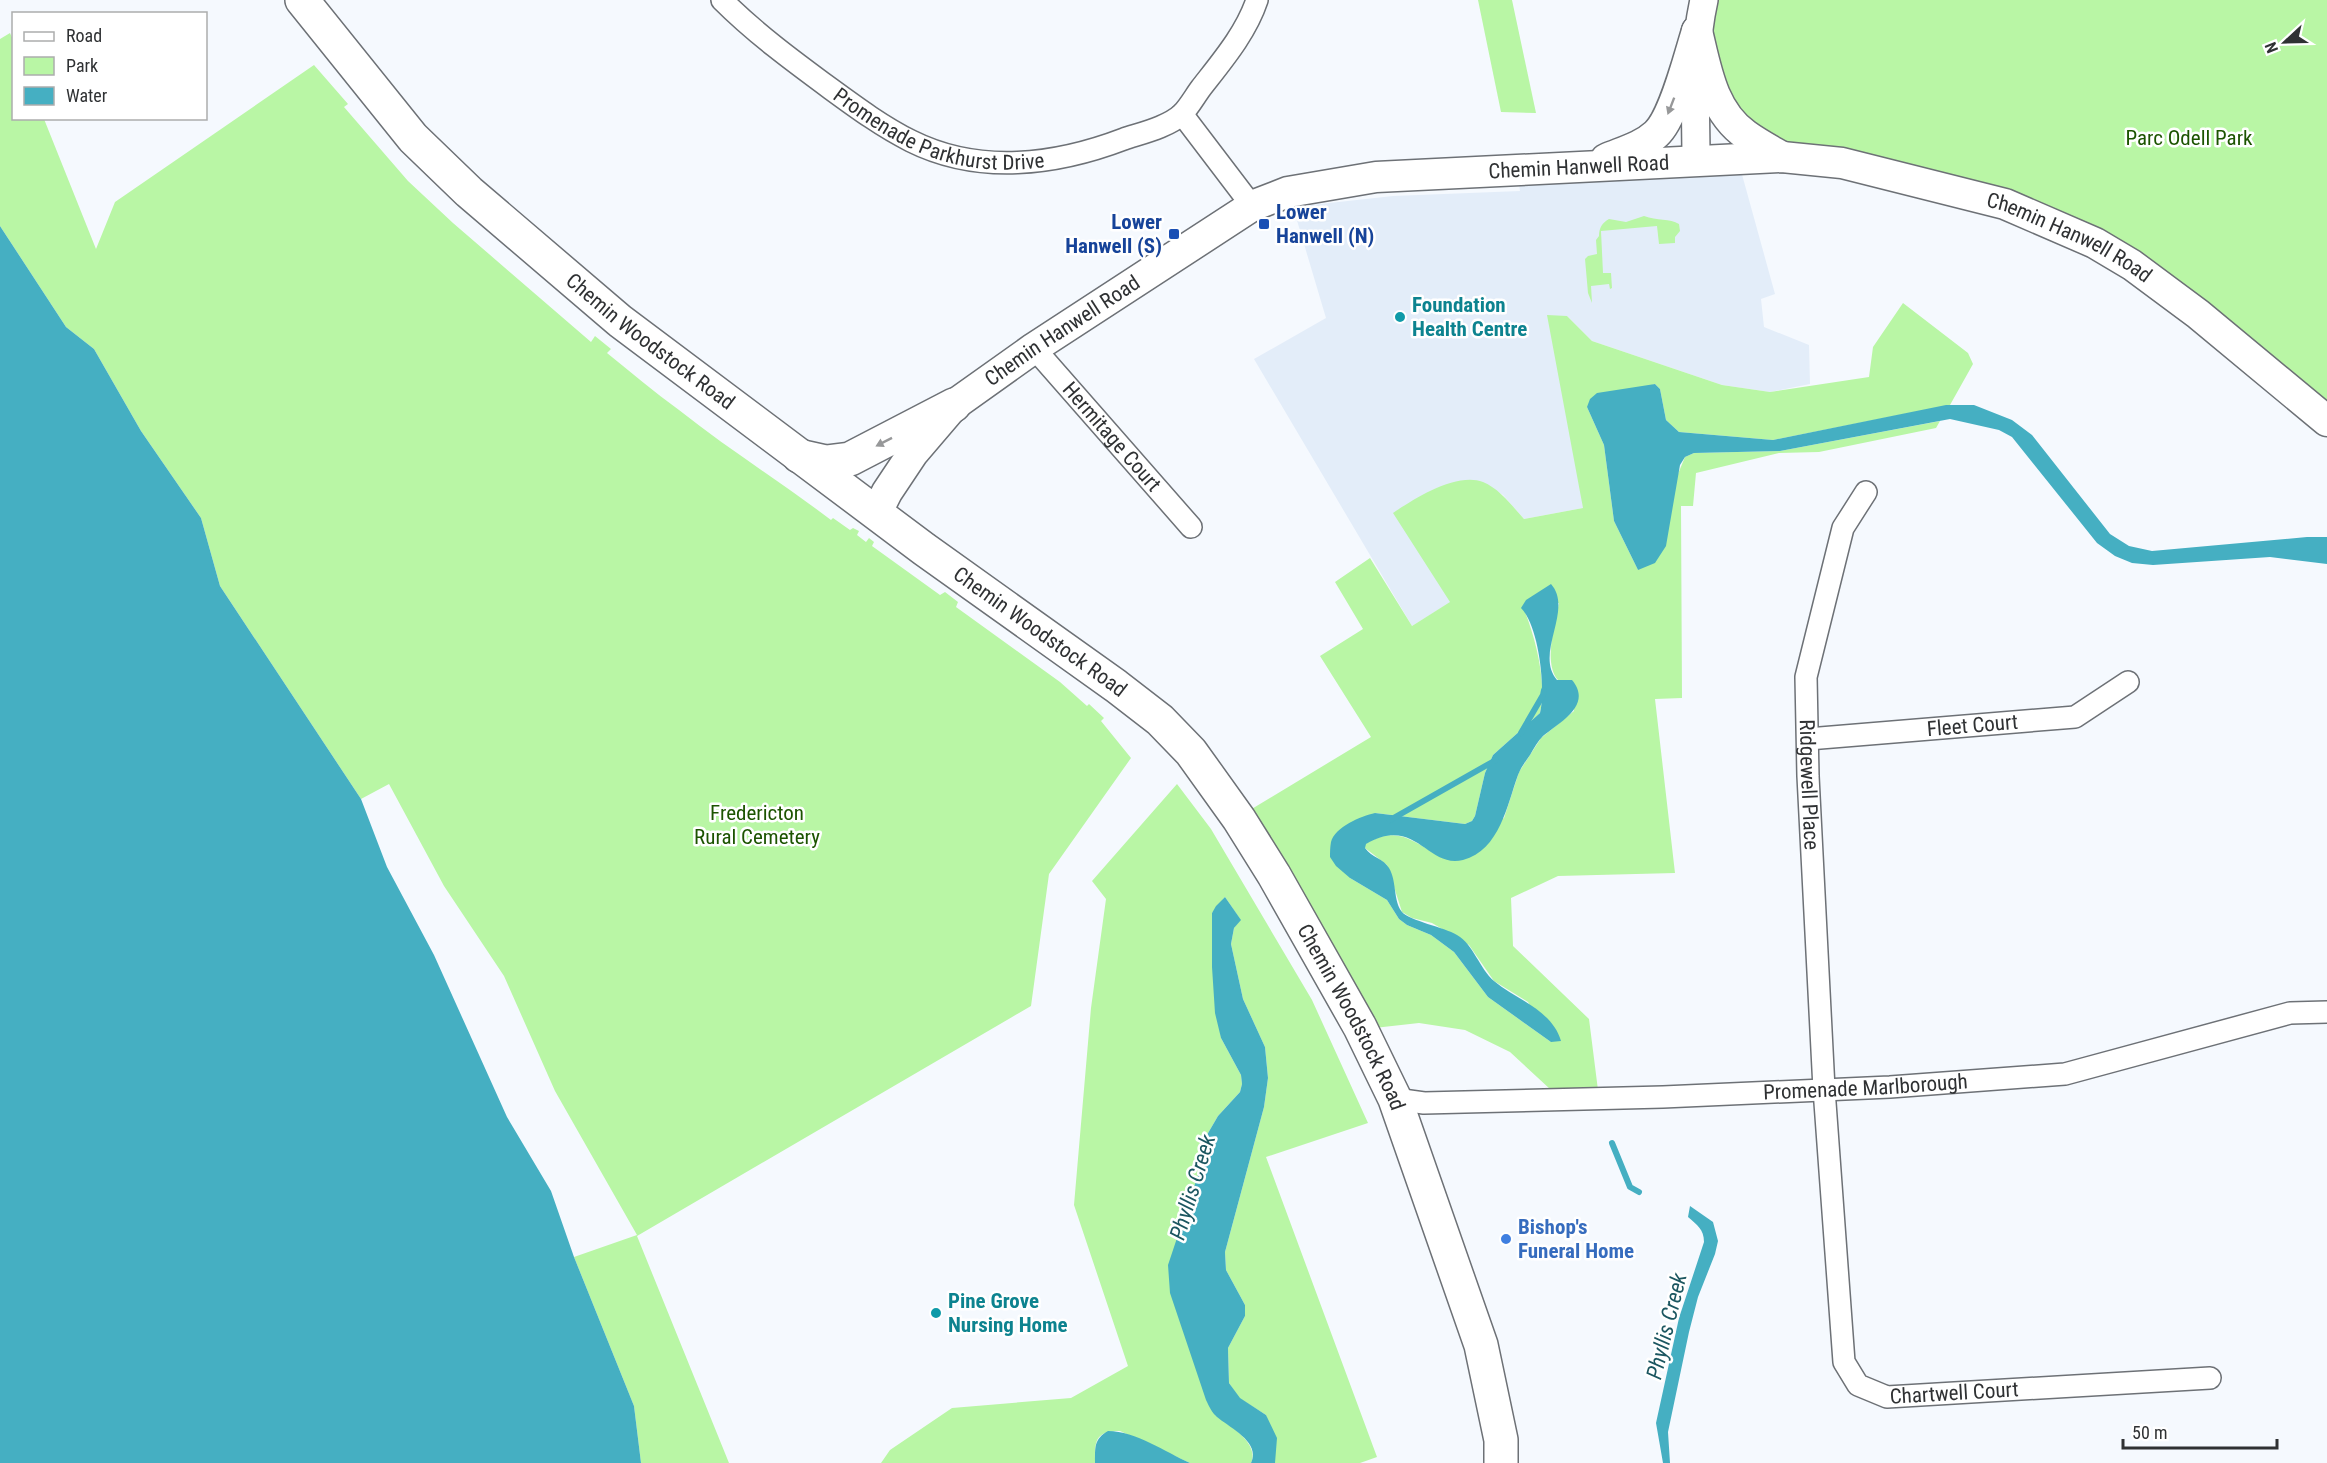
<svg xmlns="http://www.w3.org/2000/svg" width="2327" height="1463" font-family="'Roboto Condensed',sans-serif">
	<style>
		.built { fill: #e3edf9 }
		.green { fill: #b9f6a5; fill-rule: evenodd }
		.water { fill: #45afc2 }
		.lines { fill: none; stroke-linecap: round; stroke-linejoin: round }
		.stream { stroke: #45afc2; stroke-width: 6 }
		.minor-casing { stroke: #6d7176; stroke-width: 24 }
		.tertiary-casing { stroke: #6d7176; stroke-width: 30 }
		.secondary-casing { stroke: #6d7176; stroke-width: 33 }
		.primary-casing { stroke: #6d7176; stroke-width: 36 }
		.minor { stroke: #fff; stroke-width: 21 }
		.tertiary { stroke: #fff; stroke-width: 27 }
		.secondary { stroke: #fff; stroke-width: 30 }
		.primary { stroke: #fff; stroke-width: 33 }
		.oneway { fill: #979899 }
		.transit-dot { fill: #1a4fb4; stroke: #fff; stroke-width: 2 }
		.culture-dot { fill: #0f9aa8; stroke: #fff; stroke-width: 2 }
		.shop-dot { fill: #3f7fe0; stroke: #fff; stroke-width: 2 }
		.labels { text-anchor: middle; stroke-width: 5; stroke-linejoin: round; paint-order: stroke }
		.street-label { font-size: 21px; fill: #2f3133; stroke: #fff }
		.park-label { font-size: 21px; fill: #1c5400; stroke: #fff }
		.transit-label { font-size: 21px; font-weight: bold; fill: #164399; stroke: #fff; text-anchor: start }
		.culture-label { font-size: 21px; font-weight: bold; fill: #0d838f; stroke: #fff; text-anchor: start }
		.shop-label { font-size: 21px; font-weight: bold; fill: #366cbe; stroke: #fff; text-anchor: start }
		.water-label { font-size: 22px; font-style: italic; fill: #1b5660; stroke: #fff }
	</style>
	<rect width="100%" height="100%" fill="#f5f9fe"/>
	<path class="built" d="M1738,160L1775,294L1761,299L1764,327L1809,345L1810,384L1770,392L1722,385L1592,341L1567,316L1583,508L1524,519L1503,495L1482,482L1463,481L1437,488L1394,513L1451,602L1412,626L1254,359L1326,318L1293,207L1393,196L1520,191L1517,171Z"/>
	<g class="green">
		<path d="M1478,0H1512L1536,113L1501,112Z"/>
		<path d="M1704,0H2327V421L2095,243L1842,163L1736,127Z"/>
		<path d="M10,33L14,42V118L44,119L96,249L115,202L314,65L348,104L344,107L408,181L453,223L591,342L595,336L611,349L607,353C631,372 654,392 679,410C728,449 781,482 831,520L833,518L850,530L853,528L859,531L857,535L866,542L869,538L874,542L872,546L940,595L945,592L958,602L956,607L1060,682L1087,706L1089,704L1104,718L1101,721L1131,758L1049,874L1031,1006L637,1236L729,1463H641L634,1406L574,1257L637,1235L555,1091L504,976L444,886L389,784L361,799L220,586L201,518L141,431L94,349L66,327L0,226V39Z"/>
		<path d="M1644,216C1657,221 1670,218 1679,224L1680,231L1675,237V243L1659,244L1657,226L1601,231L1603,273H1611L1612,288L1610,289L1609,284L1591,286L1592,303L1588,293L1585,259L1588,256L1597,254L1596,240L1599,236C1599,228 1602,223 1609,219L1626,222Z"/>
		<path d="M1903,303L1968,353L1973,364L1950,405L1773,440L1679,432L1666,420L1660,389L1655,384L1587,407L1604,445L1614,521L1638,570L1685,457L1694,453L1780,451L1940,421L1936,428L1819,452L1779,453L1696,473L1693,506H1681L1682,698L1655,699L1675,873L1558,876L1511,898L1513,946L1589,1019L1599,1098L1563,1101L1510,1052L1465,1030L1419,1023L1374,1028L1250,810L1371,737L1320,656L1363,629L1335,582L1370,558L1412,626L1450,602L1393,513C1414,499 1456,472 1483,482C1500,489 1512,506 1524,519L1583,508L1547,315L1567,316L1592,341L1722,385L1770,392L1869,377L1873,347ZM1559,603C1555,624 1543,663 1558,680H1572L1574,711L1541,738L1519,772L1504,818L1437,855C1410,839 1396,826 1365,844V848L1387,865L1402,912L1412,918L1432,923L1469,945L1494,981L1528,1002L1551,1042L1488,997L1454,952L1431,935L1407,925L1399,919L1387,900L1350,878L1375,813L1465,824L1472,821L1475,816L1485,773L1493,755L1540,713C1547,683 1536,640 1525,612Z"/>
		<path d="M1177,784L1211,829L1312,1000L1368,1123L1266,1157L1377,1457L1360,1463H1275L1266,1415L1239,1398L1229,1383L1228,1348L1245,1316V1305L1226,1270L1225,1252L1264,1107L1268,1078L1265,1047L1243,999L1231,944L1234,928L1240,919L1225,897L1212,913L1221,1038L1241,1075L1242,1084L1240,1092L1218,1116L1204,1140L1203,1160L1215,1415C1229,1425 1260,1443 1251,1463H1190L1120,1431C1094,1431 1095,1442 1095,1463H881L890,1450L952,1408L1071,1398L1128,1366L1074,1205L1091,1008L1106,899L1092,881Z"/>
	</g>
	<g class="water">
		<path d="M0,226L66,327L94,349L141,431L201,518L220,586L361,799L387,867L434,955L507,1117L551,1191L574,1257L634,1406L641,1463H0Z"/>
		<path d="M1655,384L1660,389L1666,420L1679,432L1773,440L1946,405H1974L2012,420L2032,435L2110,534L2129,546L2152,551L2307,537H2327V564L2270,557L2153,565L2132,563L2115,556L2097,543L2012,437L1999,430L1950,419L1780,451L1694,453L1685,457L1680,465L1666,546L1655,563L1638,570L1614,521L1604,445L1587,407L1590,399L1597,393Z"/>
		<path d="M1551,584C1574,610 1534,653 1557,680H1572C1593,705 1560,722 1543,736C1538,741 1534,748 1530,755C1526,761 1521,767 1518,775C1507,805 1500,850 1463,860C1427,869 1416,815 1366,844L1365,848C1371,857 1384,859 1389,868C1397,881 1393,901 1402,912C1410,921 1444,927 1457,935C1474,945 1479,968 1494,981C1517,1000 1552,1010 1561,1041L1551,1042L1488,997L1454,952L1431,935L1407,925L1399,919L1387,900L1350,878L1336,866L1330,857C1330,853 1330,847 1331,842C1335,827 1361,816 1375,813L1465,824L1472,821L1475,816L1485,773L1493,755L1540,713C1546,689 1539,626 1521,608L1526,600Z"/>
		<path d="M1225,897L1241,920L1234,928L1231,944L1243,999L1265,1047L1268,1078L1264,1107L1225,1252L1226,1270L1245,1305V1316L1228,1348L1229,1383L1240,1398L1266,1415L1277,1438L1275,1463H1251C1261,1442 1230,1428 1217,1417C1212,1413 1209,1406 1206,1400L1170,1293L1168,1265L1203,1160L1204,1140L1218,1116L1240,1092L1242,1084L1241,1075L1221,1038L1215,1013L1212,967V913L1216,906Z"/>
		<path d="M1690,1206L1713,1222L1718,1241L1715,1254L1698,1297L1689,1332L1668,1432L1670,1463H1663L1656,1423L1679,1318L1704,1242C1704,1229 1697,1225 1688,1217Z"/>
		<path d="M1108,1431C1136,1431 1165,1452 1190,1463H1095C1095,1447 1094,1439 1108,1431Z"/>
	</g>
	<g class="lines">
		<g class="stream">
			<path d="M1521,733L1543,695L1544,690"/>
			<path d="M1390,820L1496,760"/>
			<path d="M1612,1143L1630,1187L1639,1192"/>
		</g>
		<defs>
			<g id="minor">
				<path id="s1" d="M722,0C755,33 793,61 831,89C857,108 883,127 911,141C979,175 1056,165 1124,139C1142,133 1168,127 1182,114C1189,107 1195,96 1201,88C1222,61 1246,33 1257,0"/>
				<path d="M1182,114L1252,206"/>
				<path id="s2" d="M1034,348L1191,527"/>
				<path id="s3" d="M1866,492L1843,528L1806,677L1808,776L1824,1089L1844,1362L1858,1385L1887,1397L2210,1378"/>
				<path id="s4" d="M1808,739L2075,717L2128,682"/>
				<path id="s5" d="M1395,1099L1424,1103L1663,1097L1890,1087L2065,1074L2290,1013L2327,1012"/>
			</g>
			<path id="tertiary" d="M1696,161C1696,107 1692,54 1704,0"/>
			<g id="secondary">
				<path d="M1697,31C1706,68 1712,111 1746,135C1757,143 1770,150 1782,157"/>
				<path d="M1606,159C1622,152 1642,147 1656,134C1674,118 1689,56 1697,31"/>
				<path id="s6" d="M876,514L887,492L913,453L954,405L1034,348L1252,206L1288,192L1376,177L1782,157L1842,163L2005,204L2095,243L2132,265L2198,314L2327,421"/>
			</g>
			<g id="primary">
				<path id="s7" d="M302,0L413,138L469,192L620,321L924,549L1116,686L1160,720L1191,752L1239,819L1274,875L1360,1027L1395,1099L1481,1345L1501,1440V1463"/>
				<path d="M799,456L826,462L850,459L954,405"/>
			</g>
		</defs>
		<use href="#minor" class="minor-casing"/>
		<use href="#tertiary" class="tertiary-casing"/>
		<use href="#secondary" class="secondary-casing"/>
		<use href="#primary" class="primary-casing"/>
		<use href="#minor" class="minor"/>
		<use href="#tertiary" class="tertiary"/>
		<use href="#secondary" class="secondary"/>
		<use href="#primary" class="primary"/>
	</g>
	<defs><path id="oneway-solid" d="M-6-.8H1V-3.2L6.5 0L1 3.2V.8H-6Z" transform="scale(1.5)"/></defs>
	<g class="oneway">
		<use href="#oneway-solid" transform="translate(1671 106) rotate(111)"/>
		<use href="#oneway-solid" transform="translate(884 442) rotate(153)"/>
	</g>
	<g class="transit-dot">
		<rect x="1258" y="218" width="12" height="12" rx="3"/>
		<rect x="1168" y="228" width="12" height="12" rx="3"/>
	</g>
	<g class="culture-dot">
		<circle cx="1400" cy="317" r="6"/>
		<circle cx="936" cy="1313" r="6"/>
	</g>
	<circle class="shop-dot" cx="1506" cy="1239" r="6"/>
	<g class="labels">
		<g class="street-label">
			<text dy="7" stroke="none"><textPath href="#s1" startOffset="260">Promenade Parkhurst Drive</textPath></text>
			<text dy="7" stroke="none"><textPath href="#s6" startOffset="824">Chemin Hanwell Road</textPath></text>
			<text dy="7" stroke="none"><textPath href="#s6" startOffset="1328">Chemin Hanwell Road</textPath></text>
			<text dy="7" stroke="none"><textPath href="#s6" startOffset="266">Chemin Hanwell Road</textPath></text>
			<text dy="7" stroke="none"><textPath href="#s7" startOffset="490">Chemin Woodstock Road</textPath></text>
			<text dy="7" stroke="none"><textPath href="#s2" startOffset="118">Hermitage Court</textPath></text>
			<text dy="7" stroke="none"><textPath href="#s7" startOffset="976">Chemin Woodstock Road</textPath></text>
			<text dy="7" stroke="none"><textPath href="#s4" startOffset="165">Fleet Court</textPath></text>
			<text dy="7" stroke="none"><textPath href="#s3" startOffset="304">Ridgewell Place</textPath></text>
			<text dy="7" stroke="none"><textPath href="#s7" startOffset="1480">Chemin Woodstock Road</textPath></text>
			<text dy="7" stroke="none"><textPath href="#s5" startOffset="471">Promenade Marlborough</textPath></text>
			<text dy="7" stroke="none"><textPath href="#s3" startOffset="1008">Chartwell Court</textPath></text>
		</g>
		<g class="park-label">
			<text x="2189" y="145">Parc Odell Park</text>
			<text x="757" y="820">Fredericton<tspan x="757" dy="24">Rural Cemetery</tspan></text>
		</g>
		<g class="transit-label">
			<text x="1276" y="219">Lower<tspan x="1276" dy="24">Hanwell (N)</tspan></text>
			<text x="1162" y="229" text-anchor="end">Lower<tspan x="1162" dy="24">Hanwell (S)</tspan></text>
		</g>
		<g class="culture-label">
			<text x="1412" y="312">Foundation<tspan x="1412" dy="24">Health Centre</tspan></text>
			<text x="948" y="1308">Pine Grove<tspan x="948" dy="24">Nursing Home</tspan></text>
		</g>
		<g class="shop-label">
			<text x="1518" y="1234">Bishop's<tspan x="1518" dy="24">Funeral Home</tspan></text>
		</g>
		<g class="water-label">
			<text transform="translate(1192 1187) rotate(-73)" y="8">Phyllis Creek</text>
			<text transform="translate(1666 1326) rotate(-76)" y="8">Phyllis Creek</text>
		</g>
	</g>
	<rect x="12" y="12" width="195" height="108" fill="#ffffff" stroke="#acadad" stroke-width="1.5"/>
	<rect x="24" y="32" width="30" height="9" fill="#ffffff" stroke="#acadad" stroke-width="1.5"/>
	<text x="66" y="42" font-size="18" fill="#2f3133">Road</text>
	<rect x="24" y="57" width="30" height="18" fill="#b9f6a5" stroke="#acadad" stroke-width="1.5"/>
	<text x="66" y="72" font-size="18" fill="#2f3133">Park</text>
	<rect x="24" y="87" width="30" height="18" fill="#45afc2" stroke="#acadad" stroke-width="1.5"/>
	<text x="66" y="102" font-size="18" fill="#2f3133">Water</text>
	<g transform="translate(2285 42) rotate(248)" stroke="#ffffff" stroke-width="4.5" paint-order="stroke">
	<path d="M0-4.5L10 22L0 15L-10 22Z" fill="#2f3133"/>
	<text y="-9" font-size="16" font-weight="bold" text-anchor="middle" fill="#2f3133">N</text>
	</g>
	<path d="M2123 1439v9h154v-9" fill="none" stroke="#2f3133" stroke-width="3"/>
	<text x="2132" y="1439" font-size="18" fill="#2f3133" stroke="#ffffff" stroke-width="4.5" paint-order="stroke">50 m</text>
</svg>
